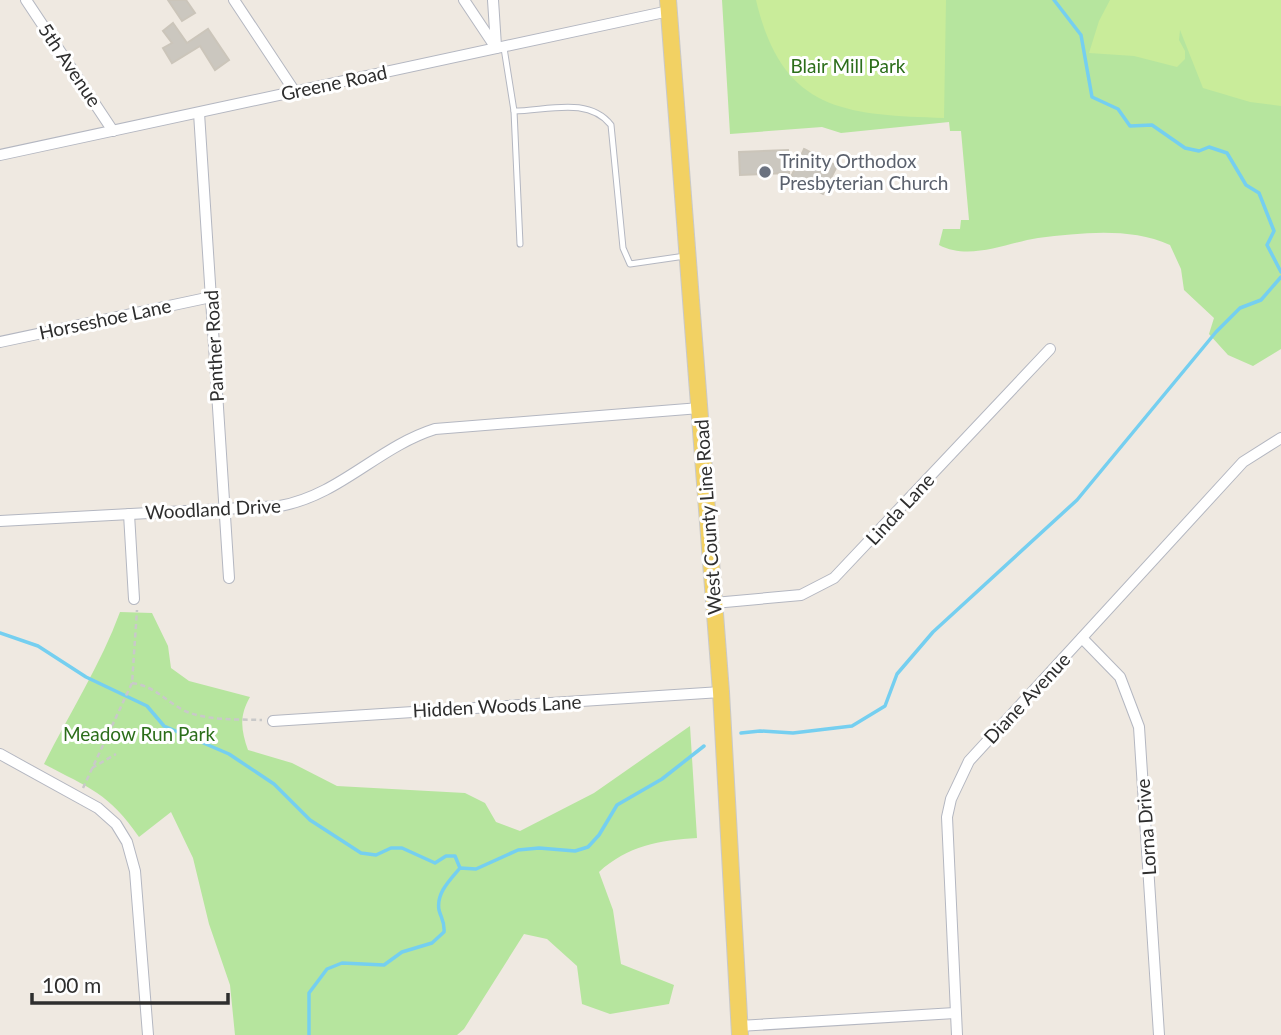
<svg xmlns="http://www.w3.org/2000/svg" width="1281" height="1035" font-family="Lato,sans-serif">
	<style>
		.green { fill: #b6e59e }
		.pitch { fill: #c9ec9a }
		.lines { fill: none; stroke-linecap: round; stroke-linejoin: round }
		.stream { stroke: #75cff0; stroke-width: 3.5 }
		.building { fill: #cbc7bf; stroke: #cbc5ba; stroke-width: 2 }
		.lane-casing { stroke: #b4b7c1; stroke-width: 7 }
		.street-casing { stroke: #b4b7c1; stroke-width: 12 }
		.primary-casing { stroke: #c9c9c9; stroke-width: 18 }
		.path { stroke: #c9c9c9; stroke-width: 2.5; stroke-dasharray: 5 3.5; stroke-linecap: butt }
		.lane { stroke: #fff; stroke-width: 5 }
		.street { stroke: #fff; stroke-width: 10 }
		.primary { stroke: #f2d163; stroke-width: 16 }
		.worship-dot { fill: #6b7280; stroke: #fff; stroke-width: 2.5 }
		.labels { text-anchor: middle; stroke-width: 6; stroke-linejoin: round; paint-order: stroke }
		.street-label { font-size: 19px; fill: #2e2e2e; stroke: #fff }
		.park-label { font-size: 19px; fill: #2c6e1b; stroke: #fff }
		.worship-label { font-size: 19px; fill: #5b616d; stroke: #fff; text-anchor: start }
	</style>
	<rect width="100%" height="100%" fill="#efe9e1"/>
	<g class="green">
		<path d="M722,0H1281V349L1253,366L1228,355L1209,334L1214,318L1184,290L1181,269L1170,245C1129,227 1082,233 1038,238C1006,243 970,261 939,245L943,229H960L961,220H969L961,131H950L949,122L841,133L822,127L730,134Z"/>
		<path d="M120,612L152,613L168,646L171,668L189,681L250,697C239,716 241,730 248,750L292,763L337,786L465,793L485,803L496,822L520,831L594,793L690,726L697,838C660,840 627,846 599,872L613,910L621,964L674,985L669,1004L610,1014L582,1004L577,966L547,939L524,934L464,1029L457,1035H235L230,985L209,924L193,858L171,812L139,837C109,793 89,788 44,764C69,714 101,664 120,612Z"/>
	</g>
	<g class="pitch">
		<path d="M756,0H946L944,118C843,115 782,111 756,0Z"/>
		<path d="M1110,0H1281V106L1250,102L1203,88L1180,30L1179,40L1185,51V59L1177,67L1134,56L1089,53L1099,21Z"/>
	</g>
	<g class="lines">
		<g class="stream">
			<path d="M1054,0L1081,35L1092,97L1118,109L1130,126L1152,125L1185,148L1199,151L1209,147L1227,153L1246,185L1259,193L1274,231L1267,245L1281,272"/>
			<path d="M0,633L38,646L86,677L147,706L164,726L229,754L274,784L310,820L361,853L376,855L391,848H402L435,863L446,856H455L460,868"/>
			<path d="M741,733L760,731L793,733L852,726L885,706L897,674L933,632L1077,500L1216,332L1240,308L1261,300L1281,277"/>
			<path d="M309,1035V993L327,969L342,963L384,965L402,952L432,943L444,932C445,922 441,918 439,910C436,893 450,880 460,868L476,869L518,850L539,848L575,851L588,847L599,835L617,805L662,779L704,746"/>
		</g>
	</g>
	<g class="building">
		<path d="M168,0H186L195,13L182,21Z"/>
		<path d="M173,23L187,43L208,29L229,60L215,70L200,46L172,63L163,48L172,43L163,31Z"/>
		<path d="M804,149L837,166L823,194L791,177Z"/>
		<path d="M788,150L789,173L740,175L739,152Z"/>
	</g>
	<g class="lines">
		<defs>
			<g id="lane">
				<path d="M504,48L514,111C546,111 588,96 611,125L623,248L630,264L685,256"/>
				<path d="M514,111L520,244"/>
			</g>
			<g id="street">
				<path d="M26,0L113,131"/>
				<path d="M234,0L295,92"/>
				<path d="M464,0L496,48"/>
				<path d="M493,0L496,46"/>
				<path d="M199,113L229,578"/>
				<path d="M0,155L669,11"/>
				<path d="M0,342L211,297"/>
				<path d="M129,514L134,599"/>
				<path d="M0,521L280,506C340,495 378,447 435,429L700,408"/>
				<path d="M714,603L801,595L834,578L1050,349"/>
				<path d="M1082,638L1120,677L1139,727L1159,1035"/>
				<path d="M273,721L721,692"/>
				<path d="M0,754L98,808L116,824L127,842L135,871L148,1035"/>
				<path d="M739,1026L955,1013"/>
				<path d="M957,1035L947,817L951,799L969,761L1243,462L1281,438"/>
			</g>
			<path id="primary" d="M668,0L721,692L740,1035"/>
		</defs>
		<use href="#lane" class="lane-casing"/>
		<use href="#street" class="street-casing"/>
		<use href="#primary" class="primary-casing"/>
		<g class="path">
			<path d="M132,683C155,686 165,701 185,711C208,721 238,719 262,720"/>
			<path d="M92,768L116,754"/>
			<path d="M83,788L132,683L137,610"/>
		</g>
		<use href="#lane" class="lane"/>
		<use href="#street" class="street"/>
		<use href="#primary" class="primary"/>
	</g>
	<circle class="worship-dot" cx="765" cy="172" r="7"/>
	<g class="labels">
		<g class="street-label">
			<text transform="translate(70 65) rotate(56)" y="7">5th Avenue</text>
			<text transform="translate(334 83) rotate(-12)" y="7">Greene Road</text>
			<text transform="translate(105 319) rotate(-12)" y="7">Horseshoe Lane</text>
			<text transform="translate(214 346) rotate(-93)" y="7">Panther Road</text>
			<text transform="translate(213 509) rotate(-3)" y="7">Woodland Drive</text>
			<text transform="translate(900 509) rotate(-47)" y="7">Linda Lane</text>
			<text transform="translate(708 517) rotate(-94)" y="7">West County Line Road</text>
			<text transform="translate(1027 698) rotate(-47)" y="7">Diane Avenue</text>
			<text transform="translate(497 706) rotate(-3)" y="7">Hidden Woods Lane</text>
			<text transform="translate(1146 827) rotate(-94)" y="7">Lorna Drive</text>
		</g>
		<g class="park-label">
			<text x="848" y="73">Blair Mill Park</text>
			<text x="139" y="741">Meadow Run Park</text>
		</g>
		<g class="worship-label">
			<text x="779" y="168">Trinity Orthodox<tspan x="779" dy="22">Presbyterian Church</tspan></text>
		</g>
	</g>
	<path d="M32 993v10h196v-10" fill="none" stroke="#2e2e2e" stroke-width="3.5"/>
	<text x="42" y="993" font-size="21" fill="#2e2e2e" stroke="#ffffff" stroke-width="5" paint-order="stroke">100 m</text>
</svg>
